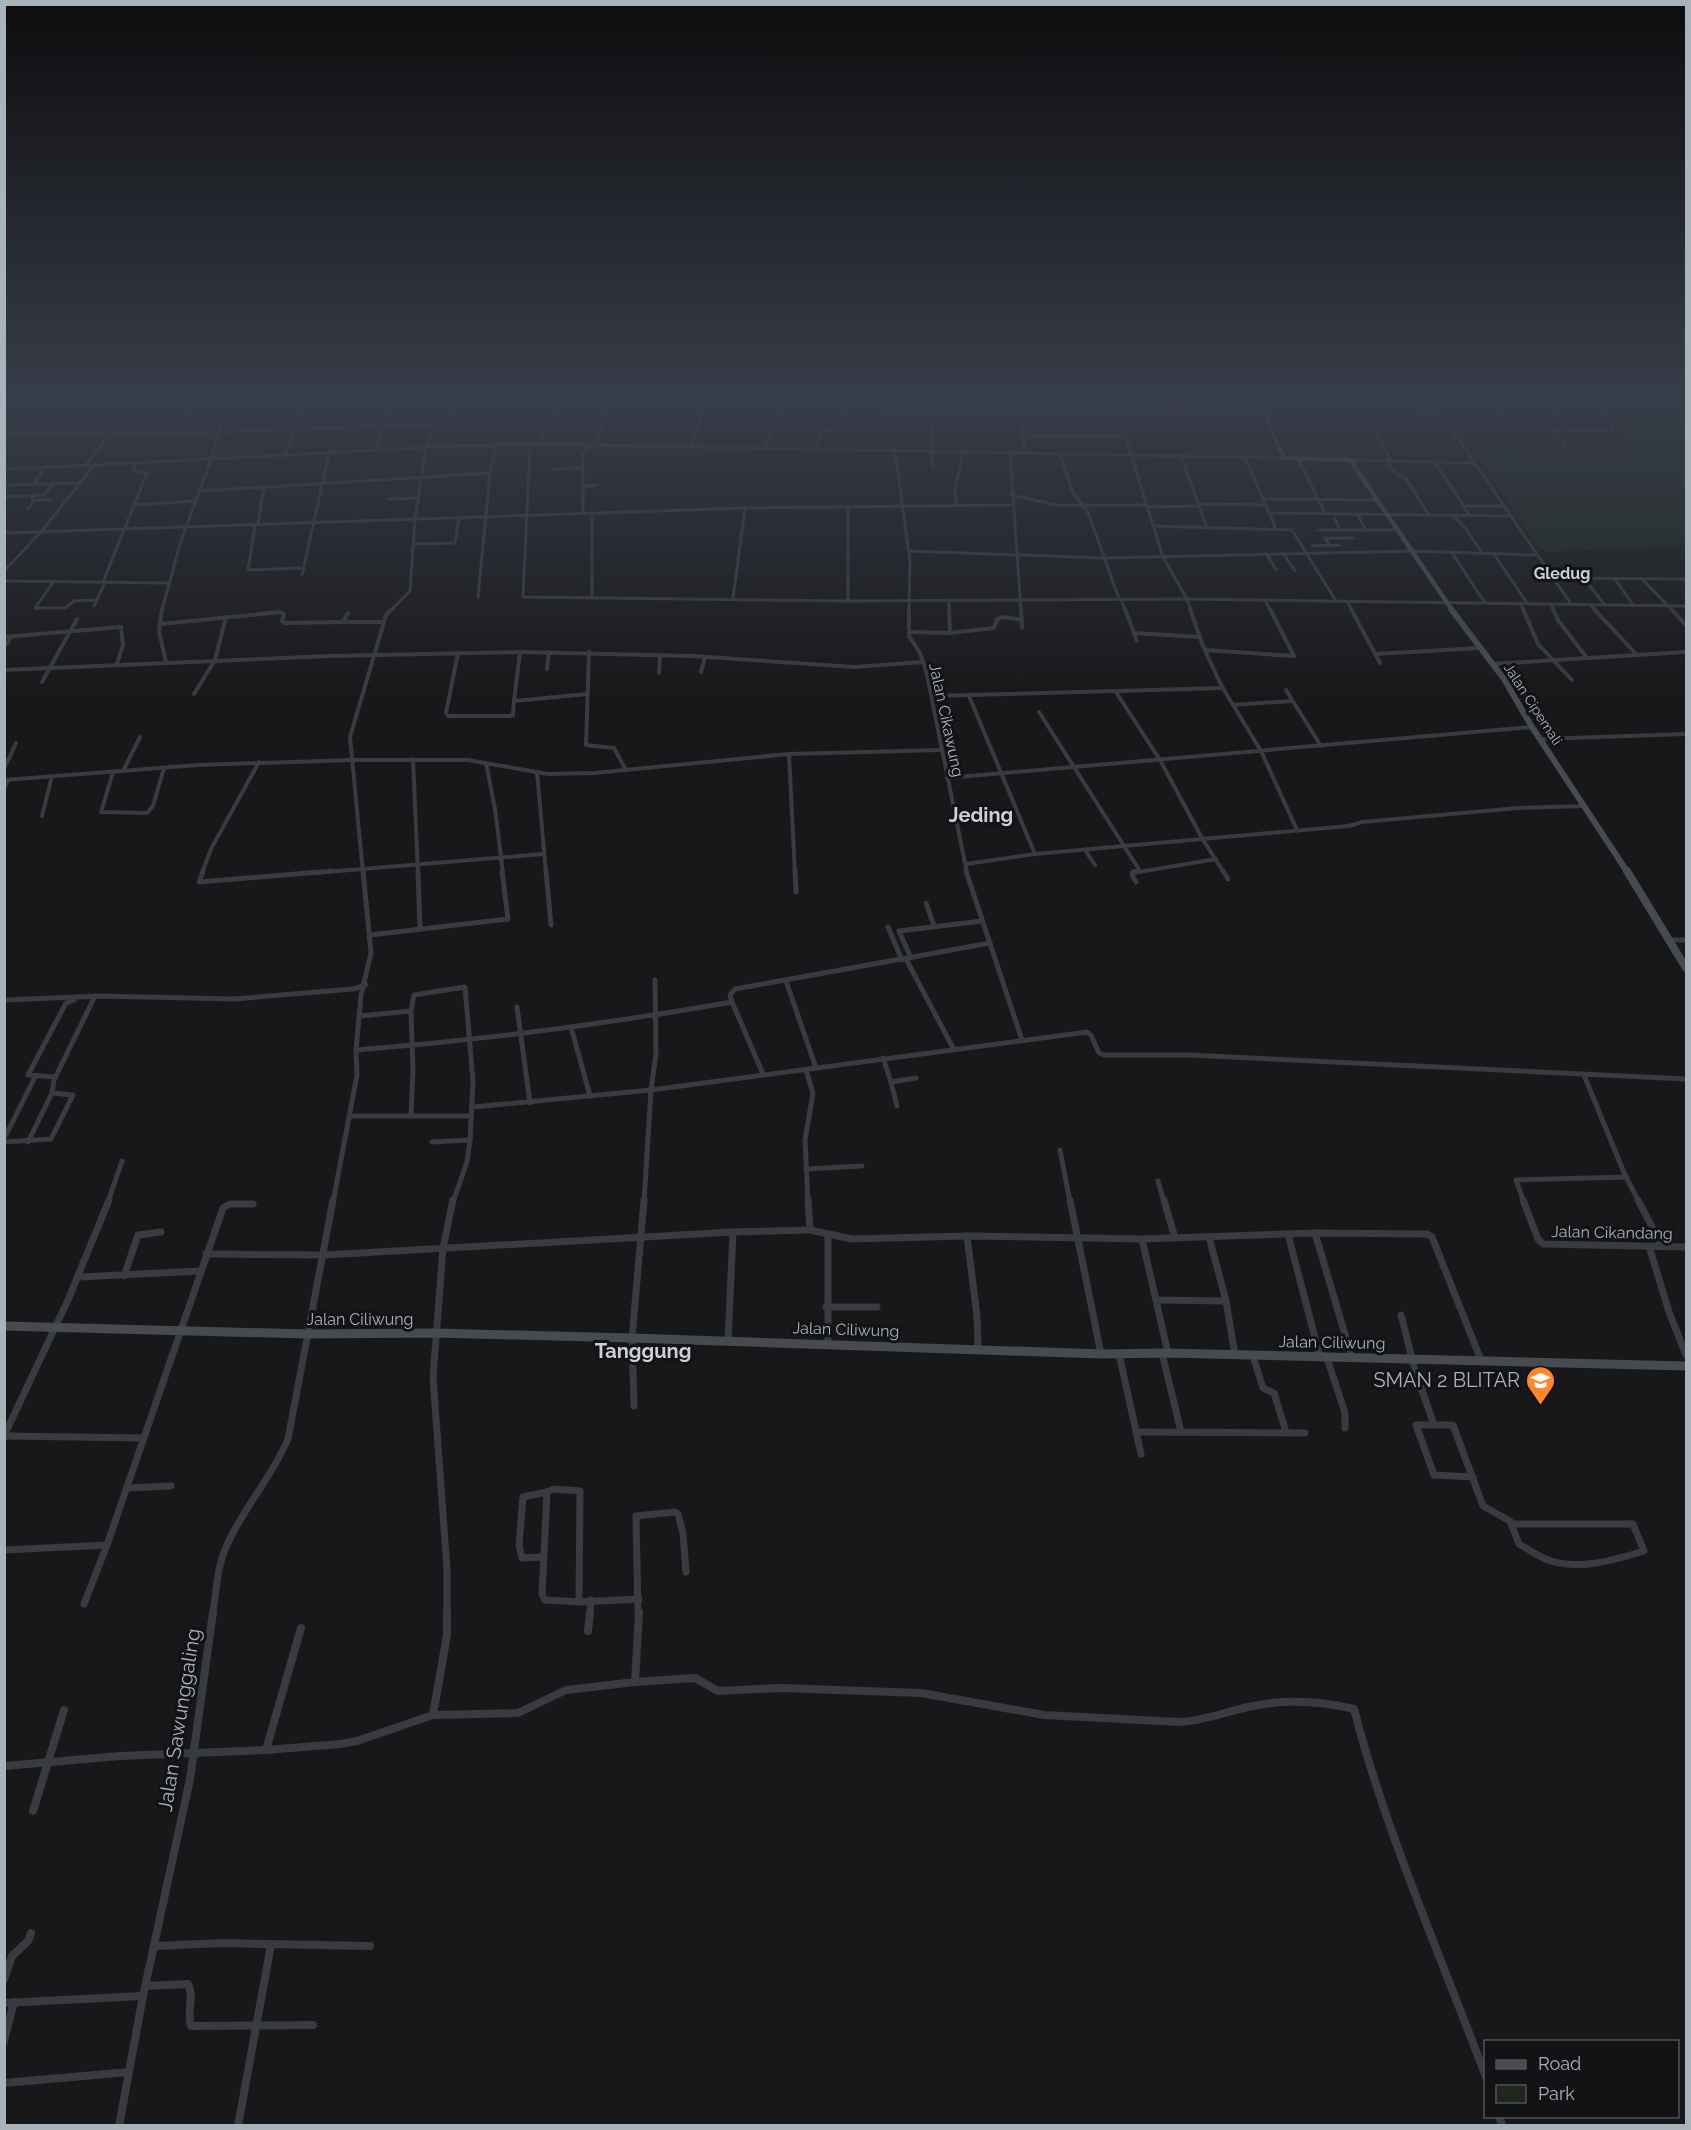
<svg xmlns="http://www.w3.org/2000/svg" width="1691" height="2130" font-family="Raleway,sans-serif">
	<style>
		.green { fill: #1e261d }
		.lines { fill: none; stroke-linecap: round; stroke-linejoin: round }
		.street-far4 { stroke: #383b3f; stroke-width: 3 }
		.street-far3 { stroke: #383b3f; stroke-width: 4 }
		.street-far2 { stroke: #383b3f; stroke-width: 5 }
		.street-far1 { stroke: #383b3f; stroke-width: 7 }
		.street { stroke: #383b3f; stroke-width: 8 }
		.secondary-far3 { stroke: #464b50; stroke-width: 4.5 }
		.secondary-far2 { stroke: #464b50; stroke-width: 6 }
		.secondary-far1 { stroke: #464b50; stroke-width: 8 }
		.secondary { stroke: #464b50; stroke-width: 9 }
		.labels { text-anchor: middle; stroke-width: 6; stroke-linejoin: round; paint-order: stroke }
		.far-street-label { font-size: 14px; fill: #a9b3bb; stroke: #131315 }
		.far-quarter-label { font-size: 16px; font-weight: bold; fill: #cad0d6; stroke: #131315 }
		.street-label { font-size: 16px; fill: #a9b3bb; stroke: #131315 }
		.quarter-label { font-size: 20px; font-weight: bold; fill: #cad0d6; stroke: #131315 }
		.near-poi-label { font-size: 20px; fill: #a9b3bb; stroke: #131315; text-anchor: end }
		.near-street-label { font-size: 20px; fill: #a9b3bb; stroke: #131315 }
	</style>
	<rect width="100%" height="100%" fill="#18181a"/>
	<path class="green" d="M1601,400H1686V545L1547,552L1537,545L1462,434C1486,435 1506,445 1529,452C1561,461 1602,459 1634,448Z"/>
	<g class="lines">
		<g class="street-far4">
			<path d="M502,400H640"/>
			<path d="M754,400L757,405L768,407L1119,414"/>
			<path d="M1018,400L1024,431V453"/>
			<path d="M1114,400L1163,557L1187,599L1191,610"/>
			<path d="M1431,400L1439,418L1459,440L1571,604"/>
			<path d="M1491,400L1509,429L1613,431L1605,410L1598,400"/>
			<path d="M1551,400L1570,431"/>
			<path d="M1432,402H1452"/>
			<path d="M388,404L427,400"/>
			<path d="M1117,410L1263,412"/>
			<path d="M930,411L933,468"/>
			<path d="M1416,411L1436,412"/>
			<path d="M1095,414L1096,408H1117"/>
			<path d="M382,425H437"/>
			<path d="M488,427L504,400"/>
			<path d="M1270,427H1317"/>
			<path d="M1376,431L1391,461"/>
			<path d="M1554,431L1565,445"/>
			<path d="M175,433L195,400"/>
			<path d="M4,434L219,432L382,426"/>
			<path d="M1024,437L1125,436"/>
			<path d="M538,444L553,420L561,401"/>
			<path d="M530,445L523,597L847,601"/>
			<path d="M689,448L708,400"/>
			<path d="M764,449L771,429L777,425L781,407"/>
			<path d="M815,449L821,431H837L846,409"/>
			<path d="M376,450L389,400"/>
			<path d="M895,450L910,562L909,610"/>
			<path d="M1010,453L1021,610"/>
			<path d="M1060,454L1073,493L1088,512L1119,599"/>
			<path d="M285,455L307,400"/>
			<path d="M1181,456L1207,528"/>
			<path d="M1245,457L1276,529"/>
			<path d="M1298,458L1325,514"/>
			<path d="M1350,460L1473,463"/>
			<path d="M1387,461L1393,471L1406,479L1429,515"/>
			<path d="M1435,462L1470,516"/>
			<path d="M86,465L111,433"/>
			<path d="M4,469L94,465"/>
			<path d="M554,469L582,468"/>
			<path d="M4,485L80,483"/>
			<path d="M33,485L45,467"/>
			<path d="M582,487L596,485"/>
			<path d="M200,491L490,473"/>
			<path d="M1011,495L1056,505H1147"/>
			<path d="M33,496L32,500H52"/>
			<path d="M4,497L44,495L53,484"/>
			<path d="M389,499L418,498"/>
			<path d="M1263,499L1379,500"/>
			<path d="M1199,504L1266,505"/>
			<path d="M135,505L196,501"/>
			<path d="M957,505L955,491L963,452"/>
			<path d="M848,506V601L1187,599L1686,606"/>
			<path d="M1464,506H1502"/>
			<path d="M1147,507L1199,506"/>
			<path d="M28,509L34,501"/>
			<path d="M583,513V454L596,440L612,400"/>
			<path d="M592,513V597"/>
			<path d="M1270,513L1509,516"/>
			<path d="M1357,514L1366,530"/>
			<path d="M1453,516L1467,530L1482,553"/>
			<path d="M1335,519L1340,530"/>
			<path d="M258,524L264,486"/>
			<path d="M255,525L248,570L304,568"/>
			<path d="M1153,526L1292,530L1336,601"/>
			<path d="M1318,530H1399"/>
			<path d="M4,533L745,508L1012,505"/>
			<path d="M413,544L455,543L459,518"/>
			<path d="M1329,545L1325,538H1354"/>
			<path d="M1312,546L1339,545"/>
			<path d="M909,551L1103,558L1413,551L1535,555"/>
			<path d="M1266,553L1276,570"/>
			<path d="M1283,553L1295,571"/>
			<path d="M1452,553L1485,603"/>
			<path d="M1494,554L1527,603"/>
			<path d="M4,571L41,532L94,465L211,459L227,400"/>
			<path d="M302,575L329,453"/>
			<path d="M1552,578L1686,579"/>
			<path d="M1584,579L1605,605"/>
			<path d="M1615,579L1633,605"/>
			<path d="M1642,579L1672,610"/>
			<path d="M4,581L167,583"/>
			<path d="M54,581L35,608H65L74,601L97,600"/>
			<path d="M103,582L147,473L133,471L135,463"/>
			<path d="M478,597L490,473L496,445"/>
			<path d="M733,598L745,508"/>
			<path d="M1121,599L1125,610"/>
			<path d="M949,600V610"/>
			<path d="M1265,600L1270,610"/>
			<path d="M1347,601L1352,610"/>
			<path d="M1520,603L1523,610"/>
			<path d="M1551,604L1554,610"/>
			<path d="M1591,605L1595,610"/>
			<path d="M94,606L105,582"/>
			<path d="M162,610L180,544L211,459L451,446L538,444L1284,458"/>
			<path d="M391,610L410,591L415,519L426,448L432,430L461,400"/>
		</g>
		<g class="street-far3">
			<path d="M162,609L159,631L166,662"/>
			<path d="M909,609V636L920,653L926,670L967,873"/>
			<path d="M949,609L950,633"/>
			<path d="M1021,609L1022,628"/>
			<path d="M1125,609L1137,641"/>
			<path d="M1190,609L1203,646L1221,685L1261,751L1297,830"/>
			<path d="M1351,609L1380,663"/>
			<path d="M1523,609L1538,644L1572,680"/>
			<path d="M1553,609L1558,620L1587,658"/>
			<path d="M1594,609L1637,655"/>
			<path d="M1671,609L1686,625"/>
			<path d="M348,613L343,622H383"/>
			<path d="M161,624L280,612L284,614L282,621L284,623L343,622"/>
			<path d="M909,632L950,633L994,628L997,619L1004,617L1022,620"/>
			<path d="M1134,633L1200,637"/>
			<path d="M4,637L121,627L123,645L117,664"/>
			<path d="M4,648L11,637"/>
			<path d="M1205,650L1294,656L1270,609"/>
			<path d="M520,652L514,701L587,694"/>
			<path d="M589,652L586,745L614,748L626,770"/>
			<path d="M458,653L446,713L448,716H510L513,715L514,701"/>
			<path d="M1375,654L1480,648"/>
			<path d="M1492,664L1686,652"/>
			<path d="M547,669L549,652"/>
			<path d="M4,670L329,656L520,652L693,656L854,667L923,662"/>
			<path d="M701,672L705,657"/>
			<path d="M659,673L660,655"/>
			<path d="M42,682L77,619"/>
			<path d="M1286,690L1321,746"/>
			<path d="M1116,692L1160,760L1202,838L1224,873"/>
			<path d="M194,694L215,660L226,617"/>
			<path d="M932,696L1223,688"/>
			<path d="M969,696L1035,854"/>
			<path d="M1233,705L1292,701"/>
			<path d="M1039,712L1140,871"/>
			<path d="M1541,739L1686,734"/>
			<path d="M789,754L795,873"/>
			<path d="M413,759L418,873"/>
			<path d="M486,763L495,809L503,873"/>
			<path d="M4,769L16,743"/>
			<path d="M123,771L140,737"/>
			<path d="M113,772L101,812L147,813L153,806L164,768"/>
			<path d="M537,772L546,873"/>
			<path d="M947,778L1532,727"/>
			<path d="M4,780L198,765L352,760H468L548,774L594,773L789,754L941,750"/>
			<path d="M4,789L8,780"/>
			<path d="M42,816L52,776"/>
			<path d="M1085,850L1095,865"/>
			<path d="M966,864L1035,854L1349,826L1362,822L1518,808L1584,806"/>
			<path d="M202,873L211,849L259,762"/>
			<path d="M314,873L543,854"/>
			<path d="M363,873L350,737L386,615L392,609"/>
			<path d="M1133,873L1216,859"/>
		</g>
		<g class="street-far2">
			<path d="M203,871L199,882L332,871"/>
			<path d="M418,871L420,929"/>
			<path d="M546,871L551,925"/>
			<path d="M795,871L796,892"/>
			<path d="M966,871L1022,1040"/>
			<path d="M1223,871L1228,879"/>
			<path d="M1136,882L1132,875L1133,872L1138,871"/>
			<path d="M926,903L934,926"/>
			<path d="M888,927L902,960"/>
			<path d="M370,935L508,919L502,871"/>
			<path d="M1670,940H1686"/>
			<path d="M911,958L899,931L982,921"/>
			<path d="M906,959L953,1048"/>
			<path d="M786,981L816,1068"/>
			<path d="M4,1000L101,996L234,999L353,989L366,985"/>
			<path d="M732,1002L763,1074"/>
			<path d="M517,1007L530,1103"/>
			<path d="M411,1011L414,995L465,987L473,1081L470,1140L467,1162L453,1202"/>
			<path d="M360,1016L411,1011L413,1071L411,1115"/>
			<path d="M571,1027L590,1096"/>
			<path d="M356,1050C482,1040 607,1024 732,1002L730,995L735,989L990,943"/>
			<path d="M883,1058L891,1082L916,1078"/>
			<path d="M806,1070L813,1093L805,1140L808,1202"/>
			<path d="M1584,1075L1625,1175L1639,1202"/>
			<path d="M56,1077L28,1075L66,1003L74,1000"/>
			<path d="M891,1082L897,1106"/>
			<path d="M473,1107L651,1090L656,1054L655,980"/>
			<path d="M349,1116H471"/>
			<path d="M4,1139L35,1077"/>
			<path d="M4,1142L51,1139L73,1095L52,1093"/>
			<path d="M28,1142L52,1093L54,1080L95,996"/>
			<path d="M432,1142L470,1140"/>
			<path d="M1060,1150L1070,1202"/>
			<path d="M806,1169L862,1166"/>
			<path d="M1158,1181L1164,1202"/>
			<path d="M108,1202L122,1161"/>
			<path d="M333,1202L357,1075L356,1050L361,995L371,953L363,871"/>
			<path d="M644,1202L651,1090L1087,1032L1091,1035L1099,1053L1104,1055H1189L1686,1079"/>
			<path d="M1524,1202L1516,1180L1627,1177"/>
		</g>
		<g class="street-far1">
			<path d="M808,1200L810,1230L852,1239L967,1236L1142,1239L1315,1233L1427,1234L1432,1237L1481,1360"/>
			<path d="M1070,1200L1101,1354"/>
			<path d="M1164,1200L1175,1238"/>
			<path d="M1523,1200L1538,1239L1543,1244L1686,1247"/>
			<path d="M1638,1200L1662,1246"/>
			<path d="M1315,1233L1352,1358"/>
			<path d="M1288,1234L1320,1357"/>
			<path d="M828,1235V1344"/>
			<path d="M967,1236L977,1316L978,1348"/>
			<path d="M1209,1237L1226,1301L1235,1355"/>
			<path d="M1142,1239L1168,1353"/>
			<path d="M1649,1246L1669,1312L1686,1355"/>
			<path d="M206,1254L324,1255L733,1232L810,1230"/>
			<path d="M124,1276L138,1235L161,1232"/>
			<path d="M80,1277L200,1271"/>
			<path d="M1156,1300L1226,1301"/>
			<path d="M826,1307H877"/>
			<path d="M1401,1315L1415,1370L1434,1425H1453L1483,1506L1510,1521L1519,1544C1528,1549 1538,1556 1548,1560C1578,1571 1615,1560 1644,1551L1633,1524H1512"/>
			<path d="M728,1341L733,1232"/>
			<path d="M1162,1353L1181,1432"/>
			<path d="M1119,1354L1141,1454"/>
			<path d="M1253,1356L1263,1388L1274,1393L1286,1432"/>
			<path d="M1327,1358L1345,1413V1428"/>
			<path d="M634,1406L632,1338L644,1200"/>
			<path d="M1434,1425H1416L1434,1475L1473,1477"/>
			<path d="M1137,1432L1305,1433"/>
			<path d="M4,1436L68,1300L109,1200"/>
			<path d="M4,1436L144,1438"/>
			<path d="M127,1488L171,1486"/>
			<path d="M4,1550L107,1545"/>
			<path d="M544,1557L522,1558L519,1545L523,1497L547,1492"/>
			<path d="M579,1601L580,1491L554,1489L547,1492L542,1594L545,1600L580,1602L639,1599"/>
			<path d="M84,1604L107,1545L223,1208L230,1204H253"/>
			<path d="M213,1614C216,1591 217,1566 227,1545C244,1507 272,1477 288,1439L333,1200"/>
			<path d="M447,1614V1568L433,1378L443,1248L453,1200"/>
			<path d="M590,1614L591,1600"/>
			<path d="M638,1614L636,1516L675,1512L678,1514L683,1533L686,1572"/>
		</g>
		<g class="street">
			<path d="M588,1631L590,1612"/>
			<path d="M635,1682L695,1678L718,1691L780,1688L921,1693L1044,1715L1180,1722C1204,1721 1225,1712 1248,1707C1282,1699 1320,1701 1354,1709C1386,1833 1441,1957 1486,2077"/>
			<path d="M433,1715L518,1713L566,1690L635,1682L639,1612"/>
			<path d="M266,1750L301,1628"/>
			<path d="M4,1766L120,1756L266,1750L340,1744L357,1741L433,1715L447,1635V1612"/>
			<path d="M33,1811L64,1710"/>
			<path d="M156,1946L222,1943L370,1946"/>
			<path d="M4,1980L12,1956L28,1941L31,1933"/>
			<path d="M146,1986L188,1984C195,1998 186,2012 191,2026L313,2025"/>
			<path d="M4,2003L143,1996"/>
			<path d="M4,2041L14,2002"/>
			<path d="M4,2083L129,2072"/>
			<path d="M1499,2116L1502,2126"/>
			<path d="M119,2126L143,1996L190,1779L213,1612"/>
			<path d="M238,2126L271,1945"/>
		</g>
		<path class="secondary-far3" d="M1258,400L1284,458L1350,460L1452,610"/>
		<path class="secondary-far2" d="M1451,609L1504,679L1532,727L1628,873"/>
		<path class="secondary-far1" d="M1627,871L1686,968"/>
		<path class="secondary" d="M4,1326L308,1334L435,1333L632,1338L1101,1354L1168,1353L1686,1366"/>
	</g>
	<linearGradient id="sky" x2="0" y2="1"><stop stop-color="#0d0d0e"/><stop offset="0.57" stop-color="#373d49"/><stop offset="1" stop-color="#373d49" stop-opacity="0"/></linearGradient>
	<rect width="1691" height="699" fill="url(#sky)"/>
	<defs>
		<symbol id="school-pin" viewBox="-11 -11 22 30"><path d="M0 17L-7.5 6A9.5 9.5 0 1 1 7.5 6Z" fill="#ff862b" stroke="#131315"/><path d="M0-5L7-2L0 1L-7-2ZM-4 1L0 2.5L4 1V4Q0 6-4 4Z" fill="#fff"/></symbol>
	</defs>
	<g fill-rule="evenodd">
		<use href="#school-pin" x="1524" y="1364" width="33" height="45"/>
	</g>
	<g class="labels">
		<g class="far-street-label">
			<text transform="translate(1533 704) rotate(57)" y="5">Jalan Cipemali</text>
		</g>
		<g class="far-quarter-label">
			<text x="1562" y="579">Gledug</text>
		</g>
		<g class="street-label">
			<text transform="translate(947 720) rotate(78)" y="6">Jalan Cikawung</text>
			<text transform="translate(1612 1232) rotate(1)" y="6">Jalan Cikandang</text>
			<text x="360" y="1325">Jalan Ciliwung</text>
			<text transform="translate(846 1329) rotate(2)" y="6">Jalan Ciliwung</text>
			<text transform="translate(1332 1342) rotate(1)" y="6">Jalan Ciliwung</text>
		</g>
		<g class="quarter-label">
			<text x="981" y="822">Jeding</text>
			<text x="643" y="1358">Tanggung</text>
		</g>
		<g class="near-poi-label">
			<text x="1520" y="1387">SMAN 2 BLITAR</text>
		</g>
		<g class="near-street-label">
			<text transform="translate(179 1720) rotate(-81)" y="7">Jalan Sawunggaling</text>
		</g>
	</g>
	<rect width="1691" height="2130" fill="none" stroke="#a9b3bb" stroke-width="12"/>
	<rect x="1484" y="2040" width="195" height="78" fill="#131315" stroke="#4f5357" stroke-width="1.5"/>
	<rect x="1496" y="2060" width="30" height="9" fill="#464b50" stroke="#4f5357" stroke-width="1.5"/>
	<text x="1538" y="2070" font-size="18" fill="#a9b3bb">Road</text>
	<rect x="1496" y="2085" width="30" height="18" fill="#1e261d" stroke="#4f5357" stroke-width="1.5"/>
	<text x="1538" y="2100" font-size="18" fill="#a9b3bb">Park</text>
</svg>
